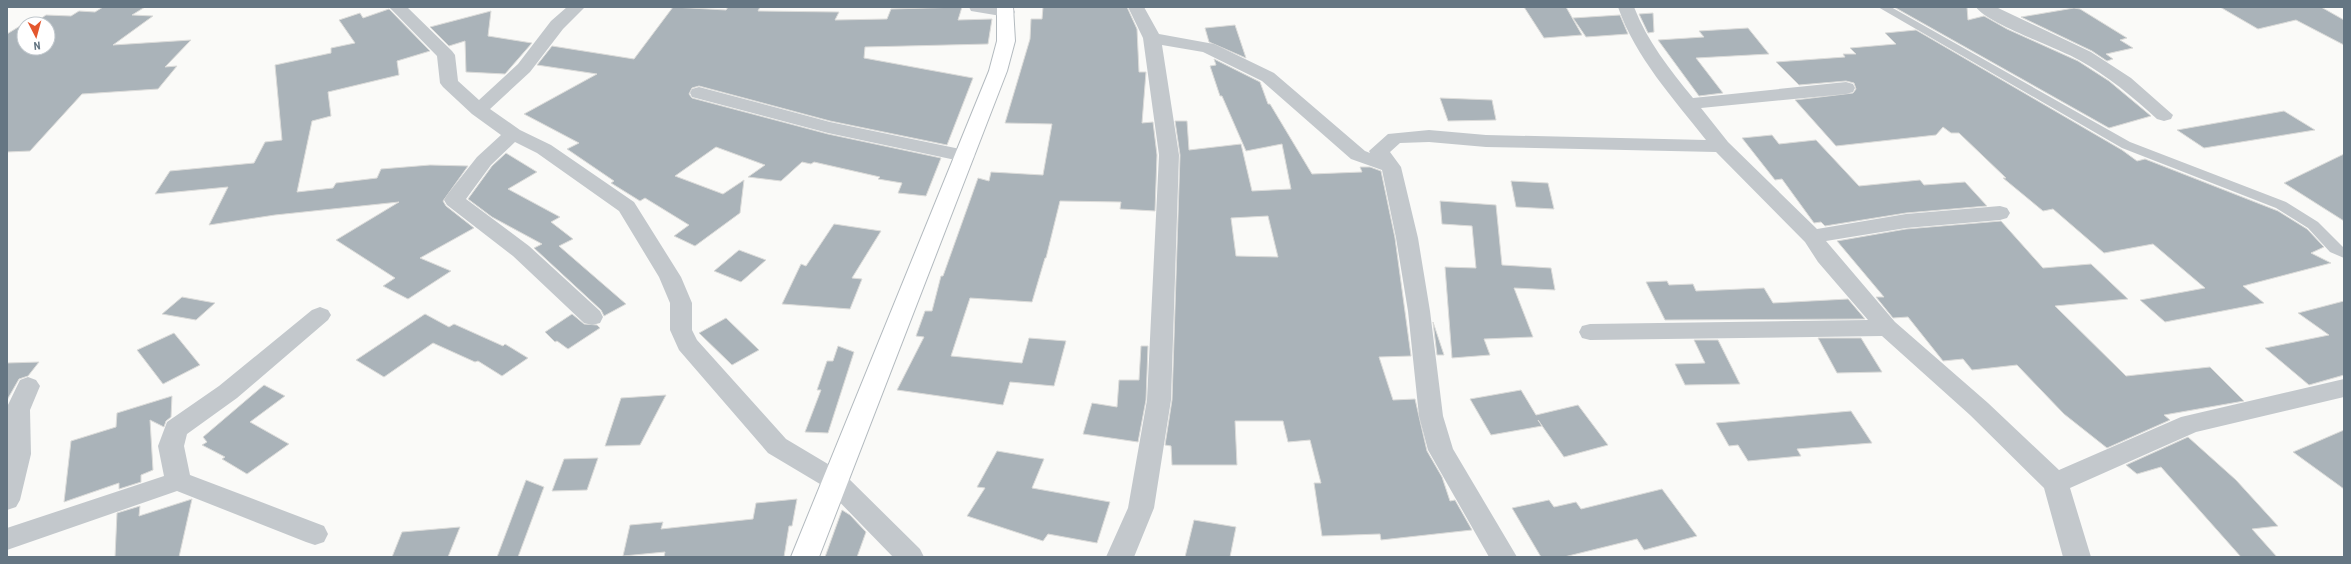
<svg xmlns="http://www.w3.org/2000/svg" width="2351" height="564" font-family="'Roboto Condensed',sans-serif">
	<style>
		.building { fill: #aab3b9; stroke: #dcdcda; fill-rule: evenodd }
		.lines { fill: none; stroke-linecap: round; stroke-linejoin: round }
		.secondary-casing { stroke: #b3babf; stroke-width: 2 }
		.service { fill: #c3c8cc; fill-rule: evenodd }
		.minor { fill: #c3c8cc; fill-rule: evenodd }
		.secondary { fill: #fff; fill-rule: evenodd }
	</style>
	<rect width="100%" height="100%" fill="#fafaf8"/>
	<g class="building">
		<path d="M103,7H145L132,15L153,16L113,45L191,40L165,67L177,66L158,89L82,94L30,151L7,152V34L20,26H24V48H48V24H33L46,15L71,16L79,11L95,12Z"/>
		<path d="M673,7L726,10L728,7H760L758,11L839,12L835,20L887,19L891,9L962,7L958,20L992,19L988,44L865,47L864,58L973,78L947,145L830,121L699,86L692,88L689,94L692,98L828,134L941,158L926,196L898,193L902,183L878,179L880,177L814,162L811,164L802,162L781,181L748,177L765,165L716,147L675,176L723,194L744,180L740,213L695,246L674,236L689,225L645,198L640,201L611,183L614,181L567,149L579,143L524,114L597,74L537,65L552,46L634,59Z"/>
		<path d="M1043,7H1127L1137,29L1139,72H1146L1142,123L1153,122L1157,155L1155,211L1120,209L1121,202L1060,201L1046,258H1045L1032,302L970,298L951,356L1022,363L1029,338L1066,341L1054,386L1010,382L1003,405L897,390L924,337L916,336L925,311H932L941,276H943L978,178L989,181L991,172L1043,175L1052,124L1005,123L1030,39L1031,19H1042Z"/>
		<path d="M1524,7H1566L1582,35L1544,38Z"/>
		<path d="M1894,7H1967L1968,20L1984,16L2007,29L2078,61L2109,81L2151,116L2109,128Z"/>
		<path d="M2220,7H2321L2344,20V45L2296,20L2258,29Z"/>
		<path d="M2074,8L2080,9L2127,38L2120,40L2133,48L2106,54L2113,59L2107,61L2092,51L2021,17Z"/>
		<path d="M389,9L430,51L397,61L399,75L328,92L331,116L312,121L297,192L333,188L336,183L377,178L381,169L430,165L468,166L443,201L446,206L474,228L420,258L451,271L408,299L383,286L395,278L336,240L399,202L275,215L209,225L228,187L155,194L170,171L254,163L265,142L282,140L275,65L331,53V48L355,43L339,20L360,13L363,18Z"/>
		<path d="M491,11L488,36L532,43L505,74L466,72L465,41L449,46L430,27Z"/>
		<path d="M1653,13L1654,32L1648,33L1639,14Z"/>
		<path d="M1620,15L1628,34L1586,37L1573,18Z"/>
		<path d="M1235,25L1246,58L1209,42L1205,28Z"/>
		<path d="M1748,28L1769,54L1696,58L1723,93L1699,96L1658,40L1704,37L1699,31Z"/>
		<path d="M1916,30L2122,150L2137,161L2145,159L2278,211L2307,229L2324,247L2311,253L2331,263L2243,286L2264,303L2165,322L2140,300L2205,288L2153,244L2104,253L2053,209L2043,211L2003,178H2006L1959,133H1951L1943,127L1936,135L1836,146L1795,100L1853,93L1856,89L1854,83L1846,81L1799,85L1776,62L1845,57L1843,54H1856L1850,48L1896,44L1885,33Z"/>
		<path d="M1214,59L1260,82L1268,104H1270L1312,174L1362,172L1360,167H1370L1381,171L1395,238L1411,356L1379,357L1393,400L1415,399L1427,451L1442,477L1450,501L1455,500L1472,530L1381,540L1380,534L1322,536L1314,483H1321L1310,440L1288,442L1283,421H1235L1237,465H1172L1171,446L1165,445L1172,400L1180,155L1175,121H1187L1189,150L1241,144L1252,191L1291,189L1282,144L1246,151L1222,96H1220L1210,66L1216,65ZM1268,216L1278,257L1236,256L1231,218Z"/>
		<path d="M1440,98L1492,100L1496,120L1448,121Z"/>
		<path d="M2284,111L2315,130L2204,148L2177,130Z"/>
		<path d="M1772,135L1779,144L1816,140L1859,186L1920,180L1924,185L1965,182L1987,206L1906,213L1825,226L1821,222L1814,223L1782,179L1775,180L1742,138Z"/>
		<path d="M506,153L537,172L508,189L560,217L551,222L573,239L559,246L626,304L604,316L601,310L534,248L542,244L492,217L468,199L492,166Z"/>
		<path d="M2344,154V221L2284,183Z"/>
		<path d="M1511,181L1548,183L1554,209L1516,207Z"/>
		<path d="M1440,201L1496,205L1502,265L1551,268L1555,290L1514,288L1533,337L1484,339L1490,355L1452,358L1445,267L1476,268L1472,226L1442,224Z"/>
		<path d="M2001,221L2043,268L2091,264L2128,299L2055,306L2126,376L2210,367L2244,401L2164,415L2170,420L2107,448L2064,414L2017,365L1972,370L1963,359L1943,361L1908,317L1893,318L1876,297H1884L1837,241L1906,229Z"/>
		<path d="M834,224L881,231L852,278L862,279L850,309L782,304L801,264L806,266Z"/>
		<path d="M739,250L766,260L741,282L714,271Z"/>
		<path d="M1667,281L1669,285L1693,284L1696,291L1764,288L1773,303L1848,299L1865,319L1665,320L1646,282Z"/>
		<path d="M182,297L215,303L196,320L162,314Z"/>
		<path d="M2344,301V375L2309,385L2265,348L2329,335L2298,313Z"/>
		<path d="M425,314L449,327L454,324L503,346L505,344L528,358L502,376L478,361L475,362L433,343L384,377L356,360Z"/>
		<path d="M572,314L584,324L597,325L600,328L568,349L557,341L555,342L545,332Z"/>
		<path d="M726,318L759,350L732,365L699,333Z"/>
		<path d="M1433,322L1444,355H1437Z"/>
		<path d="M174,333L200,365L163,384L137,350Z"/>
		<path d="M1818,338H1861L1882,372L1837,373Z"/>
		<path d="M1694,340H1718L1740,384L1685,385L1675,364L1705,363Z"/>
		<path d="M838,346L854,352L828,433L805,432L821,390H817L827,361H833Z"/>
		<path d="M1141,346H1148L1146,400L1138,442L1083,434L1092,403L1117,407L1119,380H1139Z"/>
		<path d="M39,362L28,376L19,379L7,400V363Z"/>
		<path d="M264,385L285,396L250,422L289,444L247,474L222,459L225,457L202,445L207,442L203,437Z"/>
		<path d="M1521,390L1536,415L1578,405L1608,445L1564,457L1538,420L1542,426L1491,435L1470,399Z"/>
		<path d="M666,395L640,445L605,446L621,398Z"/>
		<path d="M172,396L171,417L166,421L164,427L150,420L153,470L141,475V482L119,489V483L64,502L71,441L116,427L117,413Z"/>
		<path d="M1851,411L1872,443L1797,449L1801,456L1748,461L1738,445L1729,446L1716,423Z"/>
		<path d="M2344,430V489L2293,452Z"/>
		<path d="M2188,437L2236,480L2278,526L2252,529L2277,557H2241L2161,467L2137,474L2126,465Z"/>
		<path d="M997,451L1044,459L1032,488L1110,502L1097,543L1048,534L1043,541L967,516L985,488L977,487Z"/>
		<path d="M598,458L587,490L552,491L564,459Z"/>
		<path d="M526,480L544,487L518,557H497Z"/>
		<path d="M1662,489L1697,536L1644,550L1637,539L1564,557H1541L1512,508L1549,500L1554,507L1576,502L1581,509Z"/>
		<path d="M192,499L179,557H115L117,513L140,506L139,516Z"/>
		<path d="M797,499L792,526H789L784,557H664L665,552L623,556L630,525L663,522L661,529L753,519L756,503Z"/>
		<path d="M842,510L850,515L866,532L857,557H825Z"/>
		<path d="M1194,520L1236,527L1230,557H1185Z"/>
		<path d="M460,527L448,557H392L402,532Z"/>
	</g>
	<g class="lines">
		<defs>
			<path id="secondary" d="M997,7H1013L1015,41L1007,71L819,557H791L989,71L997,41Z"/>
		</defs>
		<use href="#secondary" class="secondary-casing"/>
		<path class="service" d="M1878,7H1891L2130,142L2286,202L2318,222L2344,248V258L2330,252L2308,228L2276,208L2122,148Z"/>
		<g class="minor">
			<path d="M389,7H407L452,51L455,55L458,81L479,100L518,64L551,21L567,7H585L563,29L530,72L490,109L520,130L551,145L634,202L681,277L692,303V330L697,340L786,439L843,473L920,549L924,557H893L825,487L768,453L679,350L670,330V303L659,277L619,211L537,153L515,142L491,165L466,199L529,246L600,311L603,317L600,323L592,325L584,323L513,256L447,205L444,200L447,195L477,157L501,135L472,114L443,87L440,83L437,56Z"/>
			<path d="M969,7H1007L1013,8L1015,12L1013,16L1007,17L971,11Z"/>
			<path d="M1128,7H1144L1159,34L1214,44L1274,73L1365,151L1370,153L1369,151L1388,134L1429,130L1486,135L1706,140C1674,99 1635,57 1618,7H1634C1647,41 1670,70 1693,98L1846,82L1853,84L1855,88L1853,92L1846,94L1701,108L1728,142L1817,229L1906,214L2000,206L2007,208L2010,213L2007,218L2000,220L1906,228L1826,241L1895,322L1988,403L2059,470L2181,417L2344,379V397L2196,432L2070,488L2091,557H2063L2044,488L1970,415L1882,336L1590,340L1582,338L1579,332L1582,326L1590,324L1868,320L1818,262L1805,242L1716,152L1486,147L1429,142L1400,143L1390,152L1401,167L1418,238L1430,311L1443,416L1453,449L1517,557H1489L1428,450L1419,416L1408,311L1396,238L1382,170L1351,159L1262,81L1203,52L1162,45L1179,155L1171,400L1154,508L1134,557H1106L1128,508L1147,400L1159,155L1143,38Z"/>
			<path d="M1976,7H1996L2091,52L2131,78L2173,115L2171,119L2164,121L2157,119C2133,97 2108,76 2079,60C2058,48 1986,23 1976,7Z"/>
			<path d="M699,87L830,122L965,150L972,152L975,156L972,160L965,162L828,133L692,97L690,93L692,89Z"/>
			<path d="M320,307L328,310L331,315L328,320L237,398L187,434L184,446L190,475L324,526L328,534L324,542L315,545L306,542L177,491L7,550V528L164,476L158,446L167,422L219,386L312,310Z"/>
			<path d="M28,377L36,380L40,386L30,410L31,454L20,500L16,507L7,510V407L20,380Z"/>
		</g>
		<use href="#secondary" class="secondary"/>
	</g>
	<rect width="2351" height="564" fill="none" stroke="#657683" stroke-width="16"/>
	<g transform="translate(36 36) rotate(174)"><circle r="19" fill="#ffffff" stroke="#c1c8cd"/>
	<path d="M0-3L7 15L0 10L-7 15Z" fill="#e4572e"/>
	<text y="-6" font-size="11" font-weight="bold" text-anchor="middle" fill="#657683">N</text>
	</g>
</svg>
